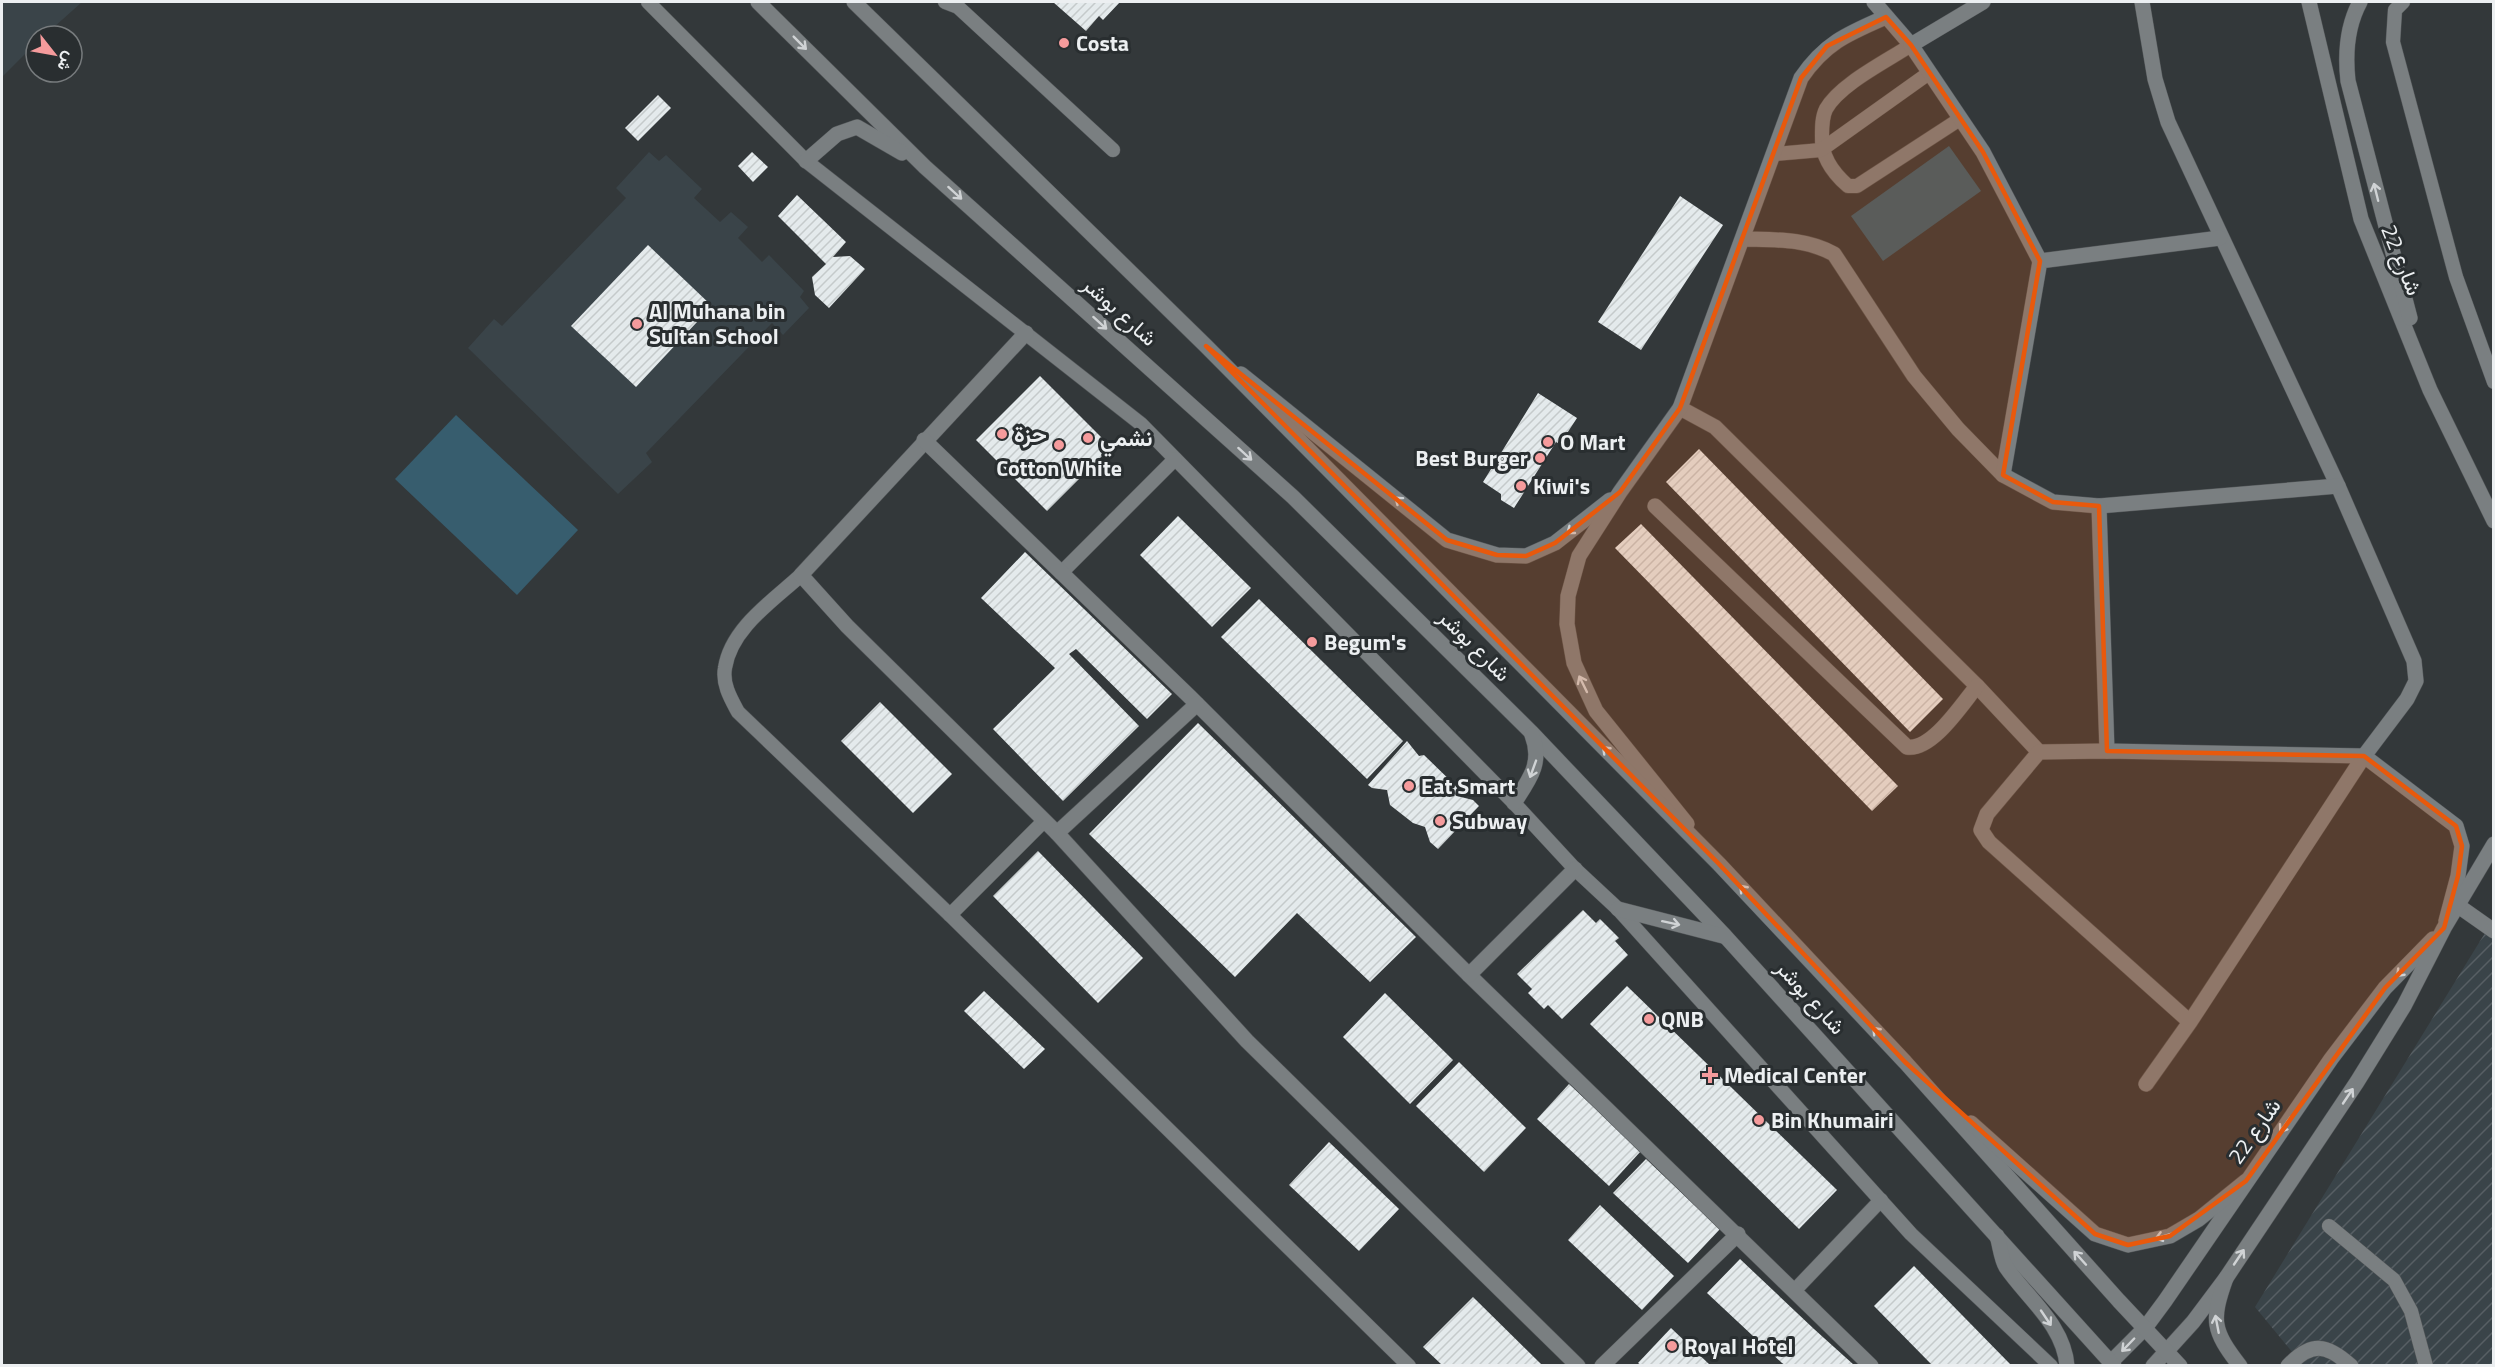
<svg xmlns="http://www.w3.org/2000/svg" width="2495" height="1367" font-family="'Titillium Web',Vazirmatn,sans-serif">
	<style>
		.built { fill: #3a4449 }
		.industrial { fill: url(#industrial-furrows) }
		.grass { fill: #375d6e }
		.building { fill: url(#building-hatch) }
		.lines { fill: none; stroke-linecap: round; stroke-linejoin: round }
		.service-casing { stroke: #515557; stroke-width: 15 }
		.minor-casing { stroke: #515557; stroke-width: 16 }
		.tertiary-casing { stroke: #515557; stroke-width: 16 }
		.secondary-casing { stroke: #515557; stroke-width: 16 }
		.service { stroke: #7a7f81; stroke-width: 14 }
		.minor { stroke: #7a7f81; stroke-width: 15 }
		.tertiary { stroke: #7a7f81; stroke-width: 15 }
		.secondary { stroke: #7a7f81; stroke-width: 15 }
		.oneway { stroke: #d0d3d5 }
		.marked { fill: #e8590c; fill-opacity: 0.2; stroke: #e8590c; stroke-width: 4.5; stroke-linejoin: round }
		.poi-dot { fill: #f59b9c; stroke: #292e30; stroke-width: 2 }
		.labels { text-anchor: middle; stroke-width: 6; stroke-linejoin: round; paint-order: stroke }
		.poi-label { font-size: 22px; font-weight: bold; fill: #eceff1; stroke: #292e30; text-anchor: start }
		.street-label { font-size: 22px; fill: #eceff1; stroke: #292e30 }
	</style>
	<defs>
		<pattern id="industrial-furrows" width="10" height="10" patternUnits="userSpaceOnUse" patternTransform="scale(1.5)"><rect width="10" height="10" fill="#3a4449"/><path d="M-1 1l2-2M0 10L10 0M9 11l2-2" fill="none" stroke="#575f64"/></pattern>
		<pattern id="building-hatch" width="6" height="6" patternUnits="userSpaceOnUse" patternTransform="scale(1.5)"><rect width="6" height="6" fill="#e4eaec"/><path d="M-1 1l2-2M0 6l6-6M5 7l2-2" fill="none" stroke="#c5cacb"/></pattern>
	</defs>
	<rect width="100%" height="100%" fill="#33383a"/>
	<g class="built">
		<path d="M2,2H82L44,36H36V43L2,77Z"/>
		<path d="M649,152L659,161L666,155L702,189L694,198L720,222L731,212L748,227L738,238L762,262L769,255L804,291L800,297L809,308L783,335L772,323L646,453L652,462L618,494L468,348L494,319L502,326L626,198L616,188Z"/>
	</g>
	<path class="industrial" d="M2493,920V1365H2303L2255,1307Z"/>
	<g class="grass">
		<path d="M1949,146L1981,191L1883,261L1851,216Z"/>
		<path d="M456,415L578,530L517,595L395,479Z"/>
	</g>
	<g class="building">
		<path d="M1053,2H1120L1103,20L1099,16L1086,31Z"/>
		<path d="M658,95L671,108L638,141L625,128Z"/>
		<path d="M752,152L768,167L753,182L738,166Z"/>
		<path d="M797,195L846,242L833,257L850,256L865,269L829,308L815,295L812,277L826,264L778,216Z"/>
		<path d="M1680,196L1723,225L1641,350L1598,322Z"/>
		<path d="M648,245L712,306L636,387L571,326Z"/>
		<path d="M1040,376L1111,447L1047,511L976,440Z"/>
		<path d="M1538,393L1577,418L1560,444L1556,442L1514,508L1501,500V494L1483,482Z"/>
		<path d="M1699,449L1943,699L1910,732L1666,482Z"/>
		<path d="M1178,516L1251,588L1212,627L1140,555Z"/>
		<path d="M1641,524L1898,786L1872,811L1615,548Z"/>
		<path d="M1025,552L1172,694L1147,719L1076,649L1069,654L1139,726L1063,801L993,729L1055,668L981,598Z"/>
		<path d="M1259,599L1403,741L1367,779L1221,637Z"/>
		<path d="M880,702L952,774L913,813L841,741Z"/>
		<path d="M1198,723L1416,937L1370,982L1297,913L1235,977L1089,834Z"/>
		<path d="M1407,741L1419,756L1424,755L1460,790L1461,797L1473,800L1479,806L1438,849L1430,842L1425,827L1413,823L1390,805L1387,790L1372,788L1368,785Z"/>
		<path d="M1038,851L1143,958L1098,1003L993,896Z"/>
		<path d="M1583,910L1596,923L1600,919L1619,938L1615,941L1628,955L1562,1019L1548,1005L1544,1009L1528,993L1532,989L1517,974Z"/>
		<path d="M1627,986L1837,1190L1799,1229L1590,1024Z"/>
		<path d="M984,991L1045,1049L1024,1069L964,1011Z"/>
		<path d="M1385,993L1453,1060L1410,1104L1343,1037Z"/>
		<path d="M1459,1062L1526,1128L1484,1172L1416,1106Z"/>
		<path d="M1569,1084L1641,1151L1609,1186L1537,1119Z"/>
		<path d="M1329,1142L1399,1209L1359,1251L1289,1185Z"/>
		<path d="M1646,1159L1720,1229L1688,1263L1613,1193Z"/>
		<path d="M1600,1205L1674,1276L1642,1310L1568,1240Z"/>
		<path d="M1740,1259L1814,1329L1854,1365H1785L1782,1363L1707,1293Z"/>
		<path d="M1914,1266L2011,1365H1932L1874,1306Z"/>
		<path d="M1473,1297L1542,1365H1442L1423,1347Z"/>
		<path d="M1671,1328L1710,1365H1641L1638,1363Z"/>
	</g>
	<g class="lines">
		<defs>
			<g id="service">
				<path d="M648,2L806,161L1141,424L1514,803L1575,869L1618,909L1911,1234L2051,1366"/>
				<path d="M945,2L958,7L1113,150"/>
				<path d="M2403,2L2395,10L2393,42L2456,277L2494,382"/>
				<path d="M1911,45C1887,61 1840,84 1826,109C1822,117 1822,127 1822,136C1821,156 1833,173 1848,186H1857L1960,119"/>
				<path d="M1774,154L1821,150L1929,73"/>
				<path d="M1061,573L1175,459"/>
				<path d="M801,575C774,600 731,628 725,668C722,684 731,699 738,712L950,915"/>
				<path d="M1043,822L950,915L1409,1366"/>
				<path d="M2329,1226L2394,1280L2411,1311L2426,1366"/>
				<path d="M1795,1290L1881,1200"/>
			</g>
			<g id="minor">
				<path d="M1874,2L1911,45L1983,152L2040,261"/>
				<path d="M2142,2L2155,79L2168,122L2338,486L2414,661L2416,681L2407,699L2364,756L2456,826L2462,846L2458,876L2446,921"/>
				<path d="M1911,45L1983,2"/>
				<path d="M1743,239C1775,240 1805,238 1834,254L1914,376L1958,429L2003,475L2053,502L2099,506L2338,486"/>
				<path d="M1026,333L801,575L847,626L1057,833L1247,1041L1578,1366"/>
				<path d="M1241,374L1447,540L1497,555L1526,556L1555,543L1610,500"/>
				<path d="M1680,408L1715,427L1977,686L2039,752"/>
				<path d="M924,440L1190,697L1469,975L1871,1366"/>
				<path d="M2003,475L2040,261L2220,238"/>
				<path d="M1655,506L1907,747C1932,751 1962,704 1977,686"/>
				<path d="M2099,506L2107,751"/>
				<path d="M1687,824L1596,711L1574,663L1567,624L1568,596L1579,556L1620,492L1680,408L1801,78C1825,43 1847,34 1886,17"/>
				<path d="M1057,833L1197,704"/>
				<path d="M2457,905L2494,931"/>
				<path d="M1469,975L1575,869"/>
				<path d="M2146,1084L2190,1022L2364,756L2107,751L2039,752L1987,814L1981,830L1989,842L2190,1022"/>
				<path d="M1602,1366L1738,1234"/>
				<path d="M2288,1366C2311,1342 2326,1343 2351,1366"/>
			</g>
			<g id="tertiary">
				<path d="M2309,2L2361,219L2430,390L2494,521"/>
				<path d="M2360,2C2347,26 2345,54 2348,81L2410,318"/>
				<path d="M2111,1362L2145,1328L2165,1301L2331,1059L2385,988L2433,939"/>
				<path d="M2153,1366L2193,1322L2226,1278L2357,1082L2404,1006L2444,928L2494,844"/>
			</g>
			<g id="secondary">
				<path d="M758,2L925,167L1293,497L1531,732L1725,936L2114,1366"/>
				<path d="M854,2L1206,346L1719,864L1905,1062L2119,1301L2180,1366"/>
				<path d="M806,161L837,134L857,127L902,153"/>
				<path d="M1514,803C1529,780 1543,763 1532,735"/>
				<path d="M1618,909L1723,936"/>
				<path d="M1971,1123L2095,1234L2128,1245L2170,1236L2199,1219L2246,1181"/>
				<path d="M1997,1236C2000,1245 2001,1259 2006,1267C2027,1298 2064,1325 2067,1366"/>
				<path d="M2226,1278C2211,1320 2212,1330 2240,1366"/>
			</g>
		</defs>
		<use href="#service" class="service-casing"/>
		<use href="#minor" class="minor-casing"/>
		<use href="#tertiary" class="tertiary-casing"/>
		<use href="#secondary" class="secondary-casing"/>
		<use href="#service" class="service"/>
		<use href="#minor" class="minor"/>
		<use href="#tertiary" class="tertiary"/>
		<use href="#secondary" class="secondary"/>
	</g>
	<defs><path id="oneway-shaft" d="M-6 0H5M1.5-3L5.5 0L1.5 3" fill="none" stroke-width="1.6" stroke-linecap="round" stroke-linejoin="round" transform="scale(1.5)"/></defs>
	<g class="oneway">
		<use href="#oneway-shaft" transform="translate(800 43) rotate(45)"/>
		<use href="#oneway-shaft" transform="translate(2376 192) rotate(-104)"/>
		<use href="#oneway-shaft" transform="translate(955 193) rotate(42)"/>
		<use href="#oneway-shaft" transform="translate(1100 323) rotate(42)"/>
		<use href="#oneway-shaft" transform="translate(1245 454) rotate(42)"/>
		<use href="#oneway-shaft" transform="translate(1402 503) rotate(-141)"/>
		<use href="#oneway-shaft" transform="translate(1574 528) rotate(142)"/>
		<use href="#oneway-shaft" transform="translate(1583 684) rotate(-116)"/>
		<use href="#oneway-shaft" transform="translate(1609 753) rotate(-135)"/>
		<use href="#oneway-shaft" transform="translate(1533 769) rotate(110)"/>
		<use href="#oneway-shaft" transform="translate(1746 892) rotate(-133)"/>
		<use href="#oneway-shaft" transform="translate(1671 923) rotate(12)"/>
		<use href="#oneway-shaft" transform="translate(2403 970) rotate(135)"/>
		<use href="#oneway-shaft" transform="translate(1879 1034) rotate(-133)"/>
		<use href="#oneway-shaft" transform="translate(2348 1096) rotate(-56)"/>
		<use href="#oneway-shaft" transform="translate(2285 1125) rotate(125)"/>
		<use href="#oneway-shaft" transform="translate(2164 1236) rotate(164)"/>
		<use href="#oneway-shaft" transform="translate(2239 1257) rotate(-56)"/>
		<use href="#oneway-shaft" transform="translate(2080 1258) rotate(-132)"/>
		<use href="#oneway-shaft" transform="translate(2046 1318) rotate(56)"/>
		<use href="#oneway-shaft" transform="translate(2217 1324) rotate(-101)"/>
		<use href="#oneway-shaft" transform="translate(2128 1345) rotate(134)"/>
	</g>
	<path class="marked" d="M1886,17L1911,45L1983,152L2040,261L2003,475L2053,502L2099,506L2107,751L2364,756L2456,826L2462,846L2458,876L2444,928L2385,988L2246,1181L2170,1236L2128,1245L2095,1234L1905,1062L1719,864L1206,346L1447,540L1497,555L1526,556L1555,543L1620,492L1680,408L1801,78L1827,46Z"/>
	<g class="poi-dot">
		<circle cx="1064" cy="43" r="6"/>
		<circle cx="637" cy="324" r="6"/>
		<circle cx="1002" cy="434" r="6"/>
		<circle cx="1088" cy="438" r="6"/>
		<circle cx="1548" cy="442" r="6"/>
		<circle cx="1059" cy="445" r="6"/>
		<circle cx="1540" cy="458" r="6"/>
		<circle cx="1521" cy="486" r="6"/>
		<circle cx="1312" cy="642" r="6"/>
		<circle cx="1409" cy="786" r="6"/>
		<circle cx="1440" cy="821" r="6"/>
		<circle cx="1649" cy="1019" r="6"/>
		<path d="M1707 1066h6v6h6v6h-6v6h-6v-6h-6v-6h6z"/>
		<circle cx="1759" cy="1120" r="6"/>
		<circle cx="1672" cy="1346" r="6"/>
	</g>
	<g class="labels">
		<g class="poi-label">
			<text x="1076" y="51">Costa</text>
			<text x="649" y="319">Al Muhana bin<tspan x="649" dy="25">Sultan School</tspan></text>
			<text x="1014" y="442">حزة</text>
			<text x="1100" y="446">نشمي</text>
			<text x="1560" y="450">O Mart</text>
			<text x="1528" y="466" text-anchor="end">Best Burger</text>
			<text x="1059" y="476" text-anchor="middle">Cotton White</text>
			<text x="1533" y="494">Kiwi's</text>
			<text x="1324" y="650">Begum's</text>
			<text x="1421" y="794">Eat Smart</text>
			<text x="1452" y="829">Subway</text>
			<text x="1661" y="1027">QNB</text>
			<text x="1724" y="1083">Medical Center</text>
			<text x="1771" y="1128">Bin Khumairi</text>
			<text x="1684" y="1354">Royal Hotel</text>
		</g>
		<g class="street-label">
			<text transform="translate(2402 260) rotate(68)" y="8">شارع 22</text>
			<text transform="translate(1120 311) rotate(42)" y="8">شارع بوشر</text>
			<text transform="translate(1475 645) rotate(45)" y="8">شارع بوشر</text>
			<text transform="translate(1811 997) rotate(48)" y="8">شارع بوشر</text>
			<text transform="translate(2254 1131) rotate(-55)" y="8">شارع 22</text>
		</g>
	</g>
	<rect width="2495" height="1367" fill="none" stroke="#eceff1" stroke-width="6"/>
	<g transform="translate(54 54) rotate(121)"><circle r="28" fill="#292e30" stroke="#777b7d" stroke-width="1.5"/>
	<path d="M0-4.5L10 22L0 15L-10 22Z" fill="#f59b9c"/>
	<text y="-9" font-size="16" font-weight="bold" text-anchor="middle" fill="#eceff1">ش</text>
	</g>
</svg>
